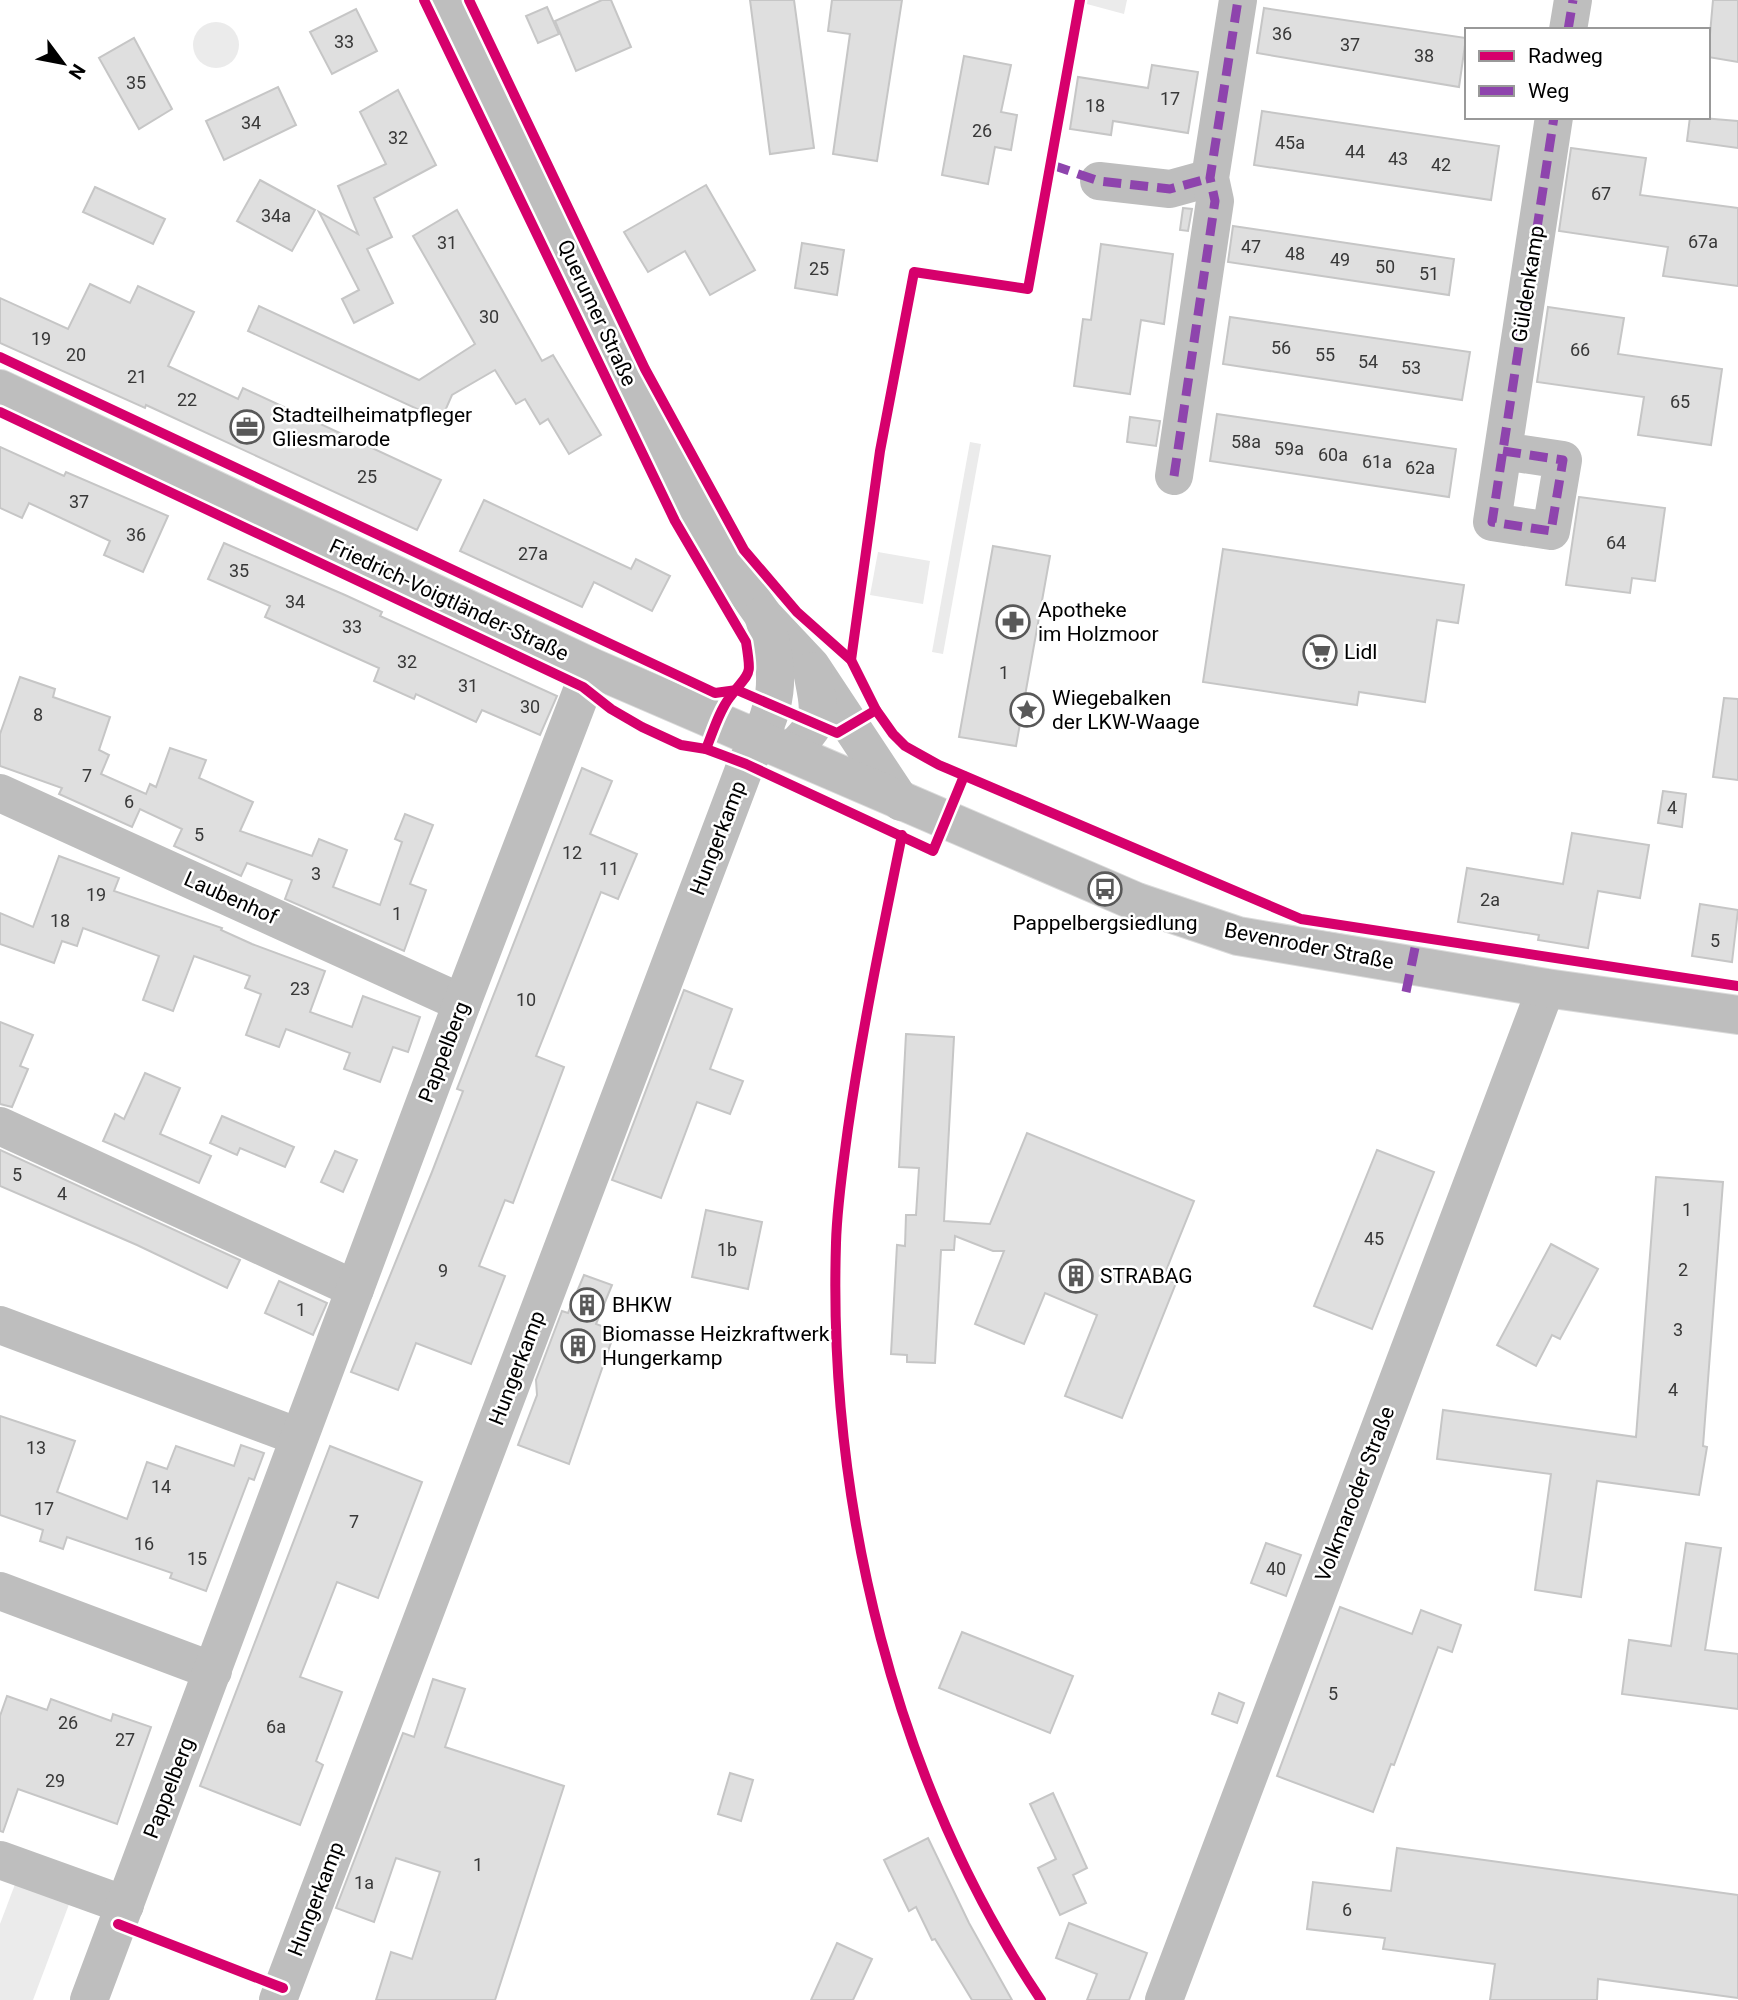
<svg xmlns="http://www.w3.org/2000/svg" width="1738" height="2000" font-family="Roboto,sans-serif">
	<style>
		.green { fill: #ebebeb }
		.building { fill: #dfdfdf; stroke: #c6c6c6; stroke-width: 2 }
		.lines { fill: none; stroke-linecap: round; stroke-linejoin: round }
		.major-casing { stroke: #dbdbdb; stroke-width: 40 }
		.minor { stroke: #bebebe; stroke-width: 38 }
		.major { stroke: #bebebe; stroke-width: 38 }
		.quiet { stroke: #8e44ad; stroke-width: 9; stroke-dasharray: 18 9; stroke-linecap: butt }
		.cycleway-casing { stroke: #fff; stroke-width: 15 }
		.cycleway { stroke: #d6006c; stroke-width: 10 }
		.labels { text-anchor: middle; stroke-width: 5; stroke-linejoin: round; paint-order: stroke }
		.number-label { font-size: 18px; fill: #383838 }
		.street-label { font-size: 21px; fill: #000; stroke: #fff }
		.poi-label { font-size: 21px; fill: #000; stroke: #fff; text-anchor: start }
	</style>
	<rect width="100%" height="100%" fill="#fff"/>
	<g class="green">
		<path d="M1072,0H1127L1124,14Z"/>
		<circle cx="216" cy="45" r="23"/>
		<path d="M970,442L981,444L943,654L932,652Z"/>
		<path d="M878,552L930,561L923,604L870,595Z"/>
		<path d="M17,1879L71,1899L33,2000H0V1924Z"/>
	</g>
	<g class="building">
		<path d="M602,0H611L631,47L576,71L555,21Z"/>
		<path d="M750,0H794L814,148L770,154Z"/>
		<path d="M832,0H902L877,161L833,154L850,34L828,31Z"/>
		<path d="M1713,0H1738V62L1708,57Z"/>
		<path d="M547,7L559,34L538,43L526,16Z"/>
		<path d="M1264,8L1466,38L1459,87L1257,53Z"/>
		<path d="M356,9L377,51L332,74L310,32Z"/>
		<path d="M134,38L172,109L139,129L99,58Z"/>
		<path d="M964,56L1011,65L1001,112L1017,115L1011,150L995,147L988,184L942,175Z"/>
		<path d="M1152,65L1198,72L1188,133L1113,121L1111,135L1070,129L1078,77L1148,88Z"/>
		<path d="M278,87L296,125L224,160L206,121Z"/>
		<path d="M398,90L436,165L374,198L392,237L367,249L393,303L354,323L342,299L359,290L319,212L358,234L338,186L386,164L360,112Z"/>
		<path d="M1262,111L1499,146L1491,200L1254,165Z"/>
		<path d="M1690,117L1738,121V148L1687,141Z"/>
		<path d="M1571,148L1646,158L1640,195L1738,208V286L1663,276L1668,247L1559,231Z"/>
		<path d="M260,180L315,210L292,251L237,221Z"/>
		<path d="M706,185L755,270L710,295L685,251L648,272L624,232Z"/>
		<path d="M95,187L165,219L153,244L83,212Z"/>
		<path d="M1183,208L1192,209L1188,231L1180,230Z"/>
		<path d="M457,210L542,361L553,355L601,435L569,454L548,419L540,424L525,399L516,404L495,370L452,395L441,420L248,331L259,306L419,380L475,344L413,236Z"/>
		<path d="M1233,226L1454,259L1449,295L1228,262Z"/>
		<path d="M802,243L844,250L837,295L795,288Z"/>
		<path d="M1101,244L1173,254L1164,324L1141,320L1130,394L1074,386L1083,319L1091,320Z"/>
		<path d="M90,284L130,303L138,286L194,312L168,366L238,399L243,388L441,480L417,530L146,405L145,408L0,343V298L68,329Z"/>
		<path d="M1548,307L1624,318L1618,354L1722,369L1711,445L1638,435L1644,397L1537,382Z"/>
		<path d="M1230,317L1470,352L1462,400L1223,364Z"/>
		<path d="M1217,414L1456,449L1449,497L1210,461Z"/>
		<path d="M1130,417L1160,421L1156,446L1127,442Z"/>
		<path d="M0,447L64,476L66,472L168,516L143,572L104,555L110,541L29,503L22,518L0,508Z"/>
		<path d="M1579,497L1665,508L1655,581L1632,578L1630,593L1566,585Z"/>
		<path d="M484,500L631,569L636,559L670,576L652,611L594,582L582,607L460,551Z"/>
		<path d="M224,543L345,595L382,612L380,616L557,696L540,735L482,710L476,722L416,694L414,699L374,681L379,668L265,617L270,606L208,579Z"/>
		<path d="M993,546L1050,556L1016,746L959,737Z"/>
		<path d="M1223,549L1464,585L1458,623L1437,620L1425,702L1359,692L1357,705L1203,682Z"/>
		<path d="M20,677L55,689L53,697L110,717L99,750L109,755L101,774L146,794L150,784L156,787L170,748L206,760L199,778L253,802L240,831L312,856L319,839L347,850L333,887L380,905L402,842L395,839L405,814L433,825L410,884L426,890L404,951L285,899L292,880L247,863L241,876L174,846L182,829L140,809L132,827L59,794L62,788L0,766V734Z"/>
		<path d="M1724,698L1738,699V780L1713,777Z"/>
		<path d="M582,768L612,781L590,834L637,854L618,899L601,892L536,1056L564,1067L513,1203L505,1200L479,1266L505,1276L471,1364L416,1343L398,1390L351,1372L432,1172L463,1091L457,1089Z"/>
		<path d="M1663,791L1686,794L1682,827L1658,823Z"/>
		<path d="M1572,833L1649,845L1640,898L1598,891L1588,948L1538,940L1539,935L1458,922L1467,868L1563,884Z"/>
		<path d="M59,856L119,878L114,891L222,928L221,930L252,944L325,971L310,1012L352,1027L363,996L420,1017L408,1052L393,1047L380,1082L344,1069L350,1053L286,1029L279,1047L246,1035L261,994L245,988L250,976L194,956L173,1011L143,1000L159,956L83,928L77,946L62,941L54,963L0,944V913L33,927Z"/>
		<path d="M1700,904L1738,910L1732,962L1692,956Z"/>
		<path d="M684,990L732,1009L710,1069L743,1081L730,1114L697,1102L661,1198L612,1180Z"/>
		<path d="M0,1022L33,1035L20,1066L28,1069L12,1107L0,1104Z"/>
		<path d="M906,1034L954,1037L944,1221L990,1224L1027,1133L1194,1201L1163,1278L1176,1283L1122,1418L1065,1396L1097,1315L1045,1293L1024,1344L975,1324L1004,1251H993L955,1236L954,1250H941L935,1363L907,1362V1355L891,1354L897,1245L905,1246L906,1215H916L919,1168L899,1167Z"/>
		<path d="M145,1073L180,1088L160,1134L211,1156L199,1183L103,1141L115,1114L124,1119Z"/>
		<path d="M222,1116L294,1147L285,1167L240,1148L237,1155L210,1143Z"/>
		<path d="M0,1150L240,1260L227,1288L137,1245L0,1186Z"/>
		<path d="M1377,1150L1434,1172L1372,1329L1314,1306Z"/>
		<path d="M335,1151L357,1160L343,1192L321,1182Z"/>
		<path d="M1656,1177L1723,1182L1703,1446L1707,1447L1699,1495L1597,1481L1581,1597L1535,1590L1551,1474L1437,1459L1443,1410L1636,1437Z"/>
		<path d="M706,1210L762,1222L748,1289L692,1277Z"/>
		<path d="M1551,1244L1598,1269L1560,1339L1552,1335L1536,1366L1497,1345Z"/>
		<path d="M584,1275L612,1285L596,1324L615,1331L569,1464L518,1445L537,1395L536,1380L562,1311L568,1313Z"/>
		<path d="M279,1281L327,1303L313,1335L265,1313Z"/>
		<path d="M0,1416L75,1441L57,1492L127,1519L147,1462L167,1469L176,1446L234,1466L241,1445L264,1453L254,1480L249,1478L206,1591L170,1578L172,1573L67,1537L63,1549L40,1541L43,1530L0,1515Z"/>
		<path d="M330,1446L422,1482L378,1598L337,1582L300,1677L342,1692L316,1761L323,1765L300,1825L200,1786Z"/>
		<path d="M1266,1543L1301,1555L1286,1596L1251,1583Z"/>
		<path d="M1686,1543L1721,1548L1705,1650L1738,1654V1709L1622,1694L1629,1640L1671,1646Z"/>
		<path d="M1340,1607L1412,1634L1421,1610L1461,1625L1452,1652L1438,1647L1394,1765L1391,1764L1373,1812L1277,1776Z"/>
		<path d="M962,1632L1073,1676L1050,1733L939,1688Z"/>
		<path d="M433,1679L465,1689L445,1747L564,1786L495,2000H376L391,1952L412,1959L440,1872L396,1858L374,1922L336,1908L403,1733L414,1737Z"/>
		<path d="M1219,1693L1244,1703L1237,1723L1212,1714Z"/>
		<path d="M7,1696L47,1710L51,1699L111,1721L113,1714L151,1727L117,1824L18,1789L3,1832L0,1831V1716Z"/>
		<path d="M730,1773L753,1780L741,1821L718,1814Z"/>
		<path d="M1053,1793L1087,1868L1073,1875L1086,1903L1060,1915L1038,1868L1056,1859L1030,1804Z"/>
		<path d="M928,1838L969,1923L1012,2000H972L935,1939L932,1940L916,1907L909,1911L884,1860Z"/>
		<path d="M1397,1848L1738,1895V1998L1598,1979L1597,2000H1490L1495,1964L1383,1949L1385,1938L1307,1929L1313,1882L1391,1891Z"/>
		<path d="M1069,1923L1147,1953L1129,2000H1087L1097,1974L1056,1958Z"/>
		<path d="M837,1943L872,1959L853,2000H811Z"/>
	</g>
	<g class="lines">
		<defs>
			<path id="major" d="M0,389L591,667L1137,902L1238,936L1546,988L1738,1015"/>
		</defs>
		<use href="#major" class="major-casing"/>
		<g class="minor">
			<path d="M448,0L640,403L708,537L763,615L811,666L901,802"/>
			<path d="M1568,30L1573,0"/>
			<path d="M1099,181L1170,189L1210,178"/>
			<path d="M1503,451L1563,460L1551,531L1492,522L1554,117"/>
			<path d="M1174,476L1215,201L1210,178L1238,0"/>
			<path d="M790,752C823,719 821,717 812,671"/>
			<path d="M0,793L462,1003"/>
			<path d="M0,1126L355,1289"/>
			<path d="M0,1325L299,1437"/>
			<path d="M0,1591L213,1671"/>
			<path d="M0,1860L125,1905"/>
			<path d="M89,2000L462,1003L591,667"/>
			<path d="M278,2000L746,764C779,706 783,679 763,615"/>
			<path d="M1164,2000L1546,988"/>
		</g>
		<use href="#major" class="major"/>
		<g class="quiet">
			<path d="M1568,30L1573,0"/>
			<path d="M1052,165L1099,181L1170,189L1210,178"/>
			<path d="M1503,451L1563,460L1551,531L1492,522L1554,117"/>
			<path d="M1174,476L1215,201L1210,178L1238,0"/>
			<path d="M1406,992L1417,938"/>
		</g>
		<defs>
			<g id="cycleway">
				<path d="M424,0L675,521L746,642C752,679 750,670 730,697C719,711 713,732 706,749"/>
				<path d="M469,0L645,369L744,550L797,612L851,660L876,710L893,734L905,746L939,765L1301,919L1738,986"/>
				<path d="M0,357L715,693L737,690L837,733L876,710"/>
				<path d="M0,412L583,687L611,709L642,727L681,745L706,749L746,764L933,851L964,776"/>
				<path d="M851,660L880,451L914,272L1028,289L1080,0"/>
				<path d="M902,835C882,933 862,1030 848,1128C843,1166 837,1205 836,1243C828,1504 895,1783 1041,2000"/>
				<path d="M118,1924L283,1988"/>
			</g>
		</defs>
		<use href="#cycleway" class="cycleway-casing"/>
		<use href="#cycleway" class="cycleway"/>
	</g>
	<defs>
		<symbol id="office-ring" viewBox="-11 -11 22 22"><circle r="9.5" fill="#fff" stroke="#595959" stroke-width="1.5"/><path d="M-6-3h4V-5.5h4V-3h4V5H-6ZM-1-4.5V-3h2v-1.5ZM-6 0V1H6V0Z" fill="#595959"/></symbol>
		<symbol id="pharmacy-ring" viewBox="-11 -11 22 22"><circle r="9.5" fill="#fff" stroke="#595959" stroke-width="1.5"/><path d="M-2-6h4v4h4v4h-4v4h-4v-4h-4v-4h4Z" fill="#595959"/></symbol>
		<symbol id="supermarket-ring" viewBox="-11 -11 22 22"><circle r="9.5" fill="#fff" stroke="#595959" stroke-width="1.5"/><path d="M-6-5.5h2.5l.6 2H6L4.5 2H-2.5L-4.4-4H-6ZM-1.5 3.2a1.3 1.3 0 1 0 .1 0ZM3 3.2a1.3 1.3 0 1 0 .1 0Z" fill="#595959"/></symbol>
		<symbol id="sight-ring" viewBox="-11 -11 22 22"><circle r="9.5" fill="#fff" stroke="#595959" stroke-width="1.5"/><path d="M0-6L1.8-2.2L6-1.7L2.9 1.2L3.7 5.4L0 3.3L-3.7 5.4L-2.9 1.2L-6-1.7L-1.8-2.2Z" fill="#595959"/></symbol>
		<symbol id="bus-ring" viewBox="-11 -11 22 22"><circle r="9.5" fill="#fff" stroke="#595959" stroke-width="1.5"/><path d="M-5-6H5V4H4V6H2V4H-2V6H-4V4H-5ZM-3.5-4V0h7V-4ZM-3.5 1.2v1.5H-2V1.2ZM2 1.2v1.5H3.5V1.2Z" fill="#595959"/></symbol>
		<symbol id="building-ring" viewBox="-11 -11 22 22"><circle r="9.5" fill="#fff" stroke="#595959" stroke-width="1.5"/><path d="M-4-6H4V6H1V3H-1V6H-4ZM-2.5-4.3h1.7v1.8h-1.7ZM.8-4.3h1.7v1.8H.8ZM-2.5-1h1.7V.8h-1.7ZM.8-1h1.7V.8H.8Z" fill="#595959"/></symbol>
	</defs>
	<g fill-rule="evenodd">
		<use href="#office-ring" x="228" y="408" width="38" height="38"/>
		<use href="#pharmacy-ring" x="994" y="603" width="38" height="38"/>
		<use href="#supermarket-ring" x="1301" y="633" width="38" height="38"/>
		<use href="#sight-ring" x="1008" y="691" width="38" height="38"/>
		<use href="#bus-ring" x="1086" y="870" width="38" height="38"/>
		<use href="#building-ring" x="1057" y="1257" width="38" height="38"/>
		<use href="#building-ring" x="568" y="1286" width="38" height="38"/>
		<use href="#building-ring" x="559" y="1327" width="38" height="38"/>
	</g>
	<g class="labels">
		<g class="number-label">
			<text x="1282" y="40">36</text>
			<text x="344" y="48">33</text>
			<text x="1350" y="51">37</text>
			<text x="1424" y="62">38</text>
			<text x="136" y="89">35</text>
			<text x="1170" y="105">17</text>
			<text x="1095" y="112">18</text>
			<text x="251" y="129">34</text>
			<text x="982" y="137">26</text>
			<text x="398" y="144">32</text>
			<text x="1290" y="149">45a</text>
			<text x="1355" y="158">44</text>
			<text x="1398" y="165">43</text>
			<text x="1441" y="171">42</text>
			<text x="1601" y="200">67</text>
			<text x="276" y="222">34a</text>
			<text x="1703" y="248">67a</text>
			<text x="447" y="249">31</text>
			<text x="1251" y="253">47</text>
			<text x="1295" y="260">48</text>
			<text x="1340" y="266">49</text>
			<text x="1385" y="273">50</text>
			<text x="819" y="275">25</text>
			<text x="1429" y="280">51</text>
			<text x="489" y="323">30</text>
			<text x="41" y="345">19</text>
			<text x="1281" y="354">56</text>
			<text x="1580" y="356">66</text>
			<text x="76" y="361">20</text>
			<text x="1325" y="361">55</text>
			<text x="1368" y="368">54</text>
			<text x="1411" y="374">53</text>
			<text x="137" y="383">21</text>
			<text x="187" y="406">22</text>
			<text x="1680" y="408">65</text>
			<text x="1246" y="448">58a</text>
			<text x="1289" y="455">59a</text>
			<text x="1333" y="461">60a</text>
			<text x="1377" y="468">61a</text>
			<text x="1420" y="474">62a</text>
			<text x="367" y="483">25</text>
			<text x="79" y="508">37</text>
			<text x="136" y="541">36</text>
			<text x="1616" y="549">64</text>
			<text x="533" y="560">27a</text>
			<text x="239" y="577">35</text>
			<text x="295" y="608">34</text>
			<text x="352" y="633">33</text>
			<text x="407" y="668">32</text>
			<text x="1004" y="679">1</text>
			<text x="468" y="692">31</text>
			<text x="530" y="713">30</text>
			<text x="38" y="721">8</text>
			<text x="87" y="782">7</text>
			<text x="129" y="808">6</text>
			<text x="1672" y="814">4</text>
			<text x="199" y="841">5</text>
			<text x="572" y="859">12</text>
			<text x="609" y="875">11</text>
			<text x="316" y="880">3</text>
			<text x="96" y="901">19</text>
			<text x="1490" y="906">2a</text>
			<text x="397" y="920">1</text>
			<text x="60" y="927">18</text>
			<text x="1715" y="947">5</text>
			<text x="300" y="995">23</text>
			<text x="526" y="1006">10</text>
			<text x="17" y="1181">5</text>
			<text x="62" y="1200">4</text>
			<text x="1687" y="1216">1</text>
			<text x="1374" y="1245">45</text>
			<text x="727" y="1256">1b</text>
			<text x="1683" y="1276">2</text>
			<text x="443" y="1277">9</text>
			<text x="301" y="1316">1</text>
			<text x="1678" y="1336">3</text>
			<text x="1673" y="1396">4</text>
			<text x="36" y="1454">13</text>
			<text x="161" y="1493">14</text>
			<text x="44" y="1515">17</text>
			<text x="354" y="1528">7</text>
			<text x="144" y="1550">16</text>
			<text x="197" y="1565">15</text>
			<text x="1276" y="1575">40</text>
			<text x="1333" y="1700">5</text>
			<text x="68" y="1729">26</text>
			<text x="276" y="1733">6a</text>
			<text x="125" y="1746">27</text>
			<text x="55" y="1787">29</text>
			<text x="478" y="1871">1</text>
			<text x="364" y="1889">1a</text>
			<text x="1347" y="1916">6</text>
		</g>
		<g class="street-label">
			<text transform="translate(1528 284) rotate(-81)" y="7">Güldenkamp</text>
			<text transform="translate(597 313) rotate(65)" y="7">Querumer Straße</text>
			<text transform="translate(449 600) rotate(25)" y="7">Friedrich-Voigtländer-Straße</text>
			<text transform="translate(718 838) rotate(-69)" y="7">Hungerkamp</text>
			<text transform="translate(231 898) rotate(24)" y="7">Laubenhof</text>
			<text transform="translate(1309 946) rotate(11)" y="7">Bevenroder Straße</text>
			<text transform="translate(444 1052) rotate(-69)" y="7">Pappelberg</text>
			<text transform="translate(517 1368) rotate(-69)" y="7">Hungerkamp</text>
			<text transform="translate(1355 1494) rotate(-69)" y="7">Volkmaroder Straße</text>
			<text transform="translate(169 1788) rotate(-69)" y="7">Pappelberg</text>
			<text transform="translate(316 1899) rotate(-69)" y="7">Hungerkamp</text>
		</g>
		<g class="poi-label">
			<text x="272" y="422">Stadteilheimatpfleger<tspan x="272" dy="24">Gliesmarode</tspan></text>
			<text x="1038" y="617">Apotheke<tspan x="1038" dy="24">im Holzmoor</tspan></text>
			<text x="1344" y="659">Lidl</text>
			<text x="1052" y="705">Wiegebalken<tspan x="1052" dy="24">der LKW-Waage</tspan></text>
			<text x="1105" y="930" text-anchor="middle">Pappelbergsiedlung</text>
			<text x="1100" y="1283">STRABAG</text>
			<text x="612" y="1312">BHKW</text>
			<text x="602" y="1341">Biomasse Heizkraftwerk<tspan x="602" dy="24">Hungerkamp</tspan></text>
		</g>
	</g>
	<rect x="1465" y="28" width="245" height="91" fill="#ffffff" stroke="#999999" stroke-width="2"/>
	<rect x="1479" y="51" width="35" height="10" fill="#d6006c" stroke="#999999" stroke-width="2"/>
	<text x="1528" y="63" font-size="21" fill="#000000">Radweg</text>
	<rect x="1479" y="86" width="35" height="10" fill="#8e44ad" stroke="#999999" stroke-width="2"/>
	<text x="1528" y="98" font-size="21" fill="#000000">Weg</text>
	<g transform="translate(63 63) rotate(122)" stroke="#ffffff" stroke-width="5" paint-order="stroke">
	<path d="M0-5L12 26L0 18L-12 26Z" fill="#000000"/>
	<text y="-10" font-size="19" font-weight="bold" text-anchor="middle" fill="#000000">N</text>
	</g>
</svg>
